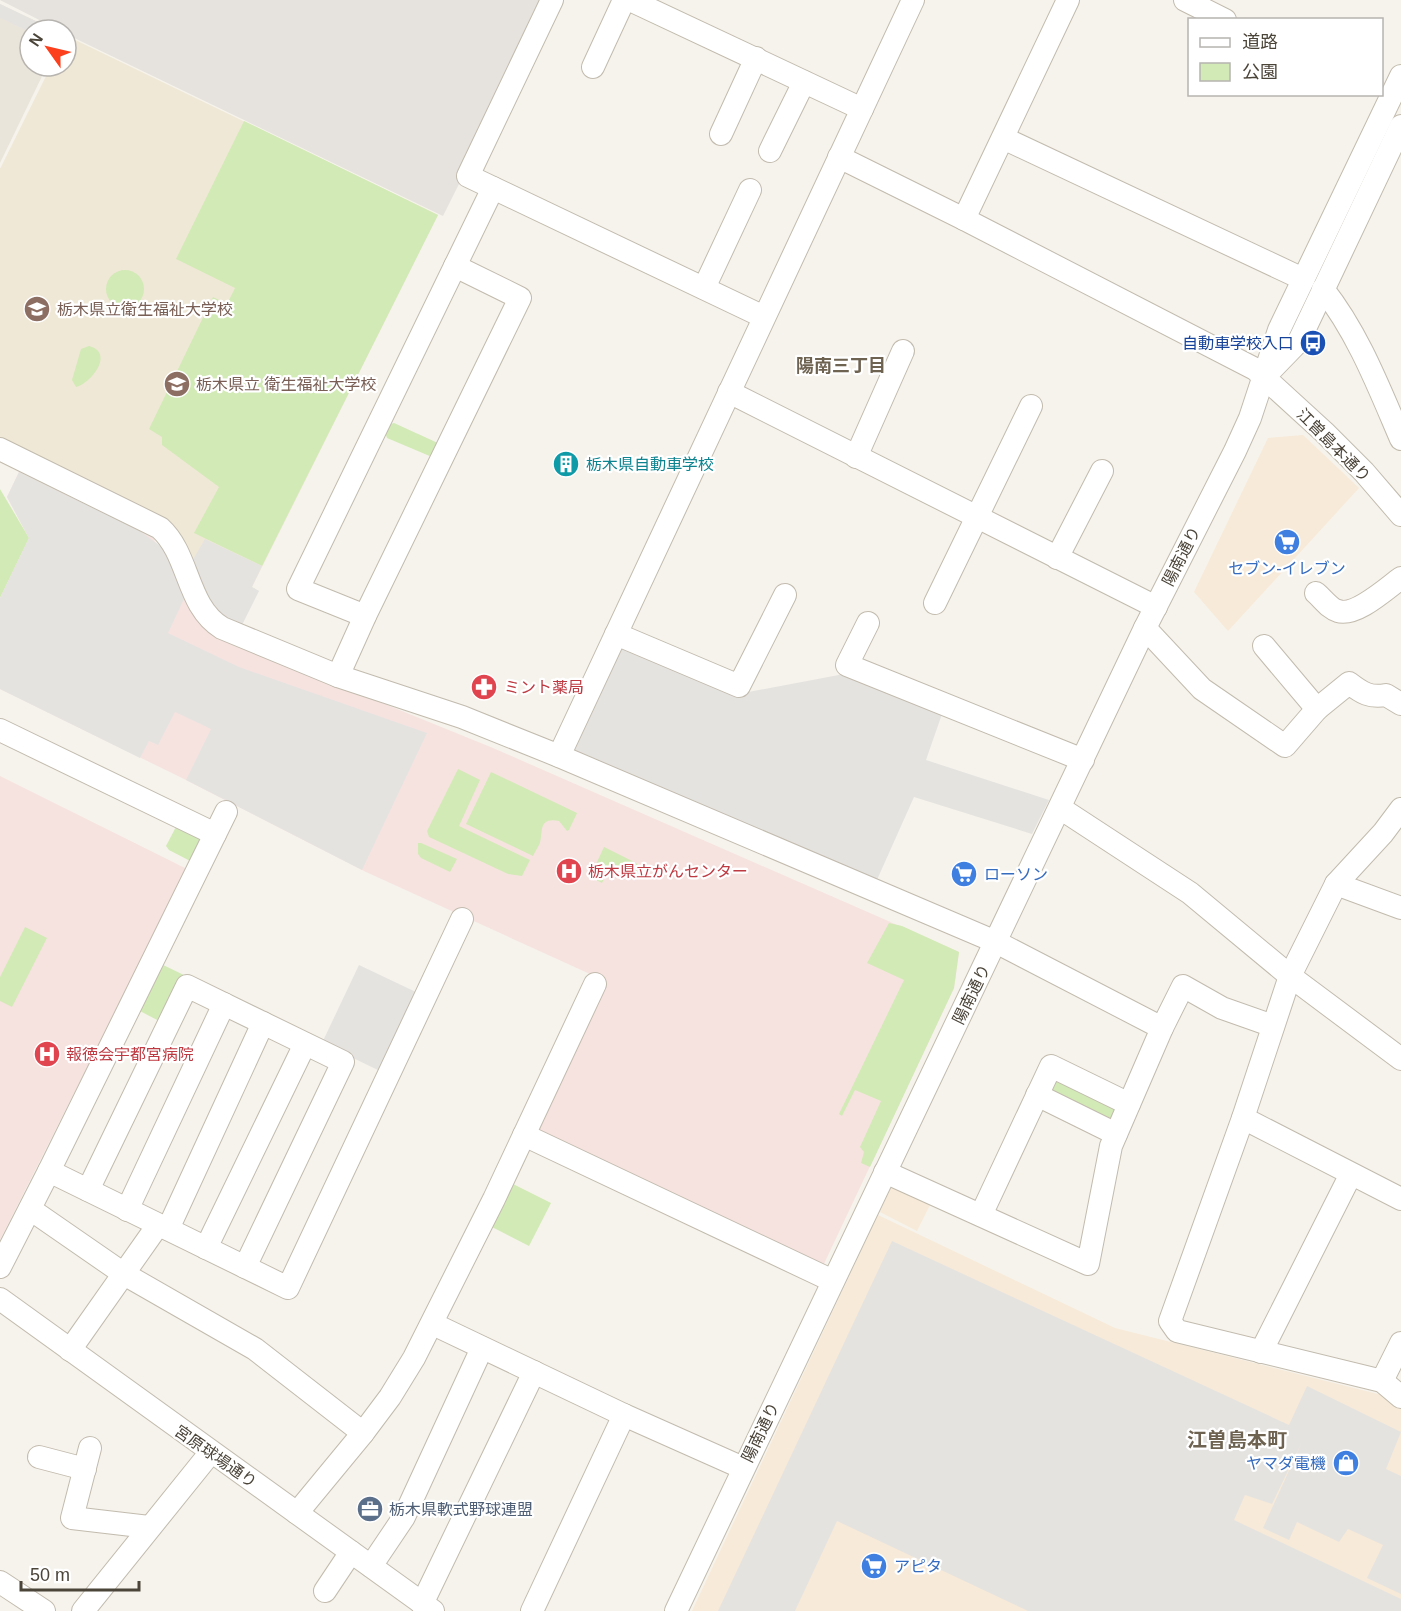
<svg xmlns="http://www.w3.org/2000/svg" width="1401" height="1611" font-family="Arial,'Noto Sans JP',sans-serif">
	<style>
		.residential { fill: #eae5da }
		.commercial { fill: #f7ead8 }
		.industrial { fill: #e6e2dd }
		.education { fill: #efe8d6 }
		.medical { fill: #f6e3e0 }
		.green { fill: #d2eab5 }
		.parking { fill: #e5e3e0 }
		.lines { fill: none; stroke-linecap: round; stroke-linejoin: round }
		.minor-casing { stroke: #c2bbae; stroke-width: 24 }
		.minor { stroke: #fff; stroke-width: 22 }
		.labels { text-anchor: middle; stroke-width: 4.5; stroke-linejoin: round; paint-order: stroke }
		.education-label { font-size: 16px; fill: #785e54; stroke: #fff; text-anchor: start }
		.transit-label { font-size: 16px; fill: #164399; stroke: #fff; text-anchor: end }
		.street-label { font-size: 16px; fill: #4b4439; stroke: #fff }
		.culture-label { font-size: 16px; fill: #0d838f; stroke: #fff; text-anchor: start }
		.shop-label { font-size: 16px; fill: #366cbe; stroke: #fff; text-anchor: start }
		.health-label { font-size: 16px; fill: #be3a42; stroke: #fff; text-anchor: start }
		.service-label { font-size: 16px; fill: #4e5e75; stroke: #fff; text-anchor: start }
		.neighbourhood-label { font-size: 18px; font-weight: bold; fill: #6e6250; stroke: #fff }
		.quarter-label { font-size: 20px; font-weight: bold; fill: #6e6250; stroke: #fff }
	</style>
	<rect width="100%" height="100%" fill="#f6f3ec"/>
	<path class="residential" d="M0,4L55,30H30V66H47L0,163Z"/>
	<g class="commercial">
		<path d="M1303,435L1359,488L1228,631L1194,592L1268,438Z"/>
		<path d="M892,1185L932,1201L917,1231L880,1212Z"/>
		<path d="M878,1215L1115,1328L1390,1397L1401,1405V1611H692Z"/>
	</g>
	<path class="industrial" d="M0,0H551L443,216L66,34V30H59Z"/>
	<path class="education" d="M67,36L438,215L252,587L259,591L225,619L169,526L0,439V169L51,66H66Z"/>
	<g class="medical">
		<path d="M19,472L153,538L185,597L333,683L493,748L959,952L954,988L822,1268L533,1129L601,979L366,872L182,778L0,689V598L29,538L7,497Z"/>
		<path d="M0,776L187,869L0,1240Z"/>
	</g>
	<g class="green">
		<path d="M244,121L438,215L262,566L194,533L219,487L162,445V437L149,429L213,297L227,304L235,288L176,259Z"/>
		<circle cx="125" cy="289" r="19"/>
		<path d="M89,346C115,353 91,383 76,387L72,380L81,349Z"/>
		<path d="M394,423L440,444L432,457L387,438L385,432L388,425Z"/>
		<path d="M0,489L29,538L0,598Z"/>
		<path d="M458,769L480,780L459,826L530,860L522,876L508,874L429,837L427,831Z"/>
		<path d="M491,772L577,813L569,830L567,831L559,821C538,817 543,832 540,843C538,847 535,852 533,856L466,824Z"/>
		<path d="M177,825L200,836L202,847L194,863L169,850L166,846Z"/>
		<path d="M418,843H421L457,859L450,872L421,858L418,854Z"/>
		<path d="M604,847L636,863L639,866L635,874L611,863L602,883L590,877Z"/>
		<path d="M889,923L902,926L959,952L954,988L870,1167L861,1163L864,1152L860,1147L881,1101L855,1090L842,1116L839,1114L904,980L867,963Z"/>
		<path d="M25,927L47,938L12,1007L0,1001V977Z"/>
		<path d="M159,963L188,977L165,1024L136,1009Z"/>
		<path d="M1049,1076L1117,1105L1113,1124L1046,1094Z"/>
		<path d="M513,1184L551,1203L529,1246L492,1227Z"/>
	</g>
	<g class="parking">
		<path d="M0,4L54,30H30V32L0,18Z"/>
		<path d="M19,472L140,531L163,548L185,597L168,633L239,667L427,733L362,870L186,780L211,729L175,712L158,745L149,741L140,758L0,689V598L29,538L7,497Z"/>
		<path d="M205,539L262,566L252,587L259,591L241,627L217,613L191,563Z"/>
		<path d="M620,644L738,694L844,674L942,714L926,760L1049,800L1032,834L914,797L876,882L568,754Z"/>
		<path d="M359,965L418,993L382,1072L322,1043Z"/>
		<path d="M892,1241L1289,1425L1307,1386L1401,1432L1386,1469L1401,1476V1594L1367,1578L1383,1545L1348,1529L1339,1542L1297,1522L1289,1540L1263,1528L1302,1442L1272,1504L1245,1495L1234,1520L1401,1599V1611H1028L837,1521L795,1611H718Z"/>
	</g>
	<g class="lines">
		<defs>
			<g id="minor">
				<path d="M552,0L468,176L764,317"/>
				<path d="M630,0L862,109"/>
				<path d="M1185,0L1225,20"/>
				<path d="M593,67L624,0"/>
				<path d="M721,134L756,58"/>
				<path d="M1003,138L1303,279"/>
				<path d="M770,151L804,82"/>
				<path d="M839,157L964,219L1255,369L1324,432L1364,472L1401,515"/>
				<path d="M964,219L1068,0"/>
				<path d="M704,288L750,190"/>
				<path d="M1323,289C1358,333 1379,388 1401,439"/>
				<path d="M1267,374L1299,341L1401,126"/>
				<path d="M729,392L1156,607"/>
				<path d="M0,449L160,528C190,555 186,606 222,628L338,676L462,717L559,756L996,942L1162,1028L1111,1146L1088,1264L885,1172"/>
				<path d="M856,457L903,351"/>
				<path d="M1057,558L1102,471"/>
				<path d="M1316,593C1323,599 1330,609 1338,611C1356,617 1387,588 1401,578"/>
				<path d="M935,603L1031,406"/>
				<path d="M365,616L298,589L493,188"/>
				<path d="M868,623L847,665L1083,760"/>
				<path d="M1145,628L1202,689L1285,746L1317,709L1349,683C1362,693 1370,698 1386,695L1401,704"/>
				<path d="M616,634L739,686L785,595"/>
				<path d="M1264,646L1317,709"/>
				<path d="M338,676L365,616L520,298L455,266"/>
				<path d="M0,730L215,834"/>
				<path d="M559,756L913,0"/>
				<path d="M1060,808L1190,893L1290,976L1401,1059"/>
				<path d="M1401,809L1383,833L1336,884L1290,976L1243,1118L1170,1321L1177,1331L1382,1381L1401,1397"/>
				<path d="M1336,884L1401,908"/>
				<path d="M1162,1028L1183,986L1222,1008L1273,1026"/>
				<path d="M1037,1095L1116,1134"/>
				<path d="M1243,1118L1401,1199"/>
				<path d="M524,1135L833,1281"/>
				<path d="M49,1171L288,1288L462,919"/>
				<path d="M88,1190L187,986L343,1062L245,1267"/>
				<path d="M30,1209L124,1274L255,1349L363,1433"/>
				<path d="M127,1210L224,1004"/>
				<path d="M981,1215L1051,1066L1129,1104"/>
				<path d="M168,1229L263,1023"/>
				<path d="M206,1248L305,1044"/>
				<path d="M0,1267L49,1171L226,812"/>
				<path d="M0,1299L433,1611"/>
				<path d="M433,1324L624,1415L743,1468"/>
				<path d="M70,1350L158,1225"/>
				<path d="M1261,1352L1351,1174"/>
				<path d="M1382,1381L1401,1343"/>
				<path d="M90,1448L72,1518L149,1527"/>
				<path d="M39,1457L85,1469"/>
				<path d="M297,1513L363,1433L390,1397L414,1358L494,1199L595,984"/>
				<path d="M371,1566L404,1517L482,1348"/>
				<path d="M0,1582L44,1611"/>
				<path d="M325,1591L351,1552"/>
				<path d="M422,1604L534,1372"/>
				<path d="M83,1611L211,1452"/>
				<path d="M532,1611L624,1415"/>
				<path d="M676,1611L1145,628L1235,451L1250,418L1279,330L1401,76"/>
			</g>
		</defs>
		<use href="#minor" class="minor-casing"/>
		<use href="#minor" class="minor"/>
	</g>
	<defs>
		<symbol id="school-disc" viewBox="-11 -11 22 22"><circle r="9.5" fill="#8d6e63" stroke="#fff"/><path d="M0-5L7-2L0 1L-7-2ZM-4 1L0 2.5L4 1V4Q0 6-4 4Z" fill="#fff"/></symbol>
		<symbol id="bus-disc" viewBox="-11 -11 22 22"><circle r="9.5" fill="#1a4fb4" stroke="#fff"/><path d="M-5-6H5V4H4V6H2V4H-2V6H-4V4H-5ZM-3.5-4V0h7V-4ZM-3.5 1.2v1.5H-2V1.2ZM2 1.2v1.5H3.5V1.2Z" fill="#fff"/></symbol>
		<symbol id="university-disc" viewBox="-11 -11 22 22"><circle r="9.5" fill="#8d6e63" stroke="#fff"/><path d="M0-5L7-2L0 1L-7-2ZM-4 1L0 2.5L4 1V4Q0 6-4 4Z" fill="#fff"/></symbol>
		<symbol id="building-disc" viewBox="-11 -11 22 22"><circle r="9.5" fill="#0f9aa8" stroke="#fff"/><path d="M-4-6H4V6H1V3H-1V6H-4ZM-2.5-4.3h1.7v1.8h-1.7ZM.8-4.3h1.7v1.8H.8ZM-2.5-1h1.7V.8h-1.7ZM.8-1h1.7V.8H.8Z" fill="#fff"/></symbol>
		<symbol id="supermarket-disc" viewBox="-11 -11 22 22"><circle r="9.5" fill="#3f7fe0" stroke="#fff"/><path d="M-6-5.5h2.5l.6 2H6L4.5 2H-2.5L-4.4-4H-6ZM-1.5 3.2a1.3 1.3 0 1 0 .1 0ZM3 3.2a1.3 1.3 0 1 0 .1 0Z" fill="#fff"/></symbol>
		<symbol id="pharmacy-disc" viewBox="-11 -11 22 22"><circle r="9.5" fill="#e0444e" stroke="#fff"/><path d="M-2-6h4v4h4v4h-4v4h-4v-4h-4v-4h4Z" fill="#fff"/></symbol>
		<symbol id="hospital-disc" viewBox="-11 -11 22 22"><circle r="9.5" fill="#e0444e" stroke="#fff"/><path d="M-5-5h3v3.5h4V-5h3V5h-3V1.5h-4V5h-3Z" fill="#fff"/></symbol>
		<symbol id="shop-disc" viewBox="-11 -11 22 22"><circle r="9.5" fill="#3f7fe0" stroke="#fff"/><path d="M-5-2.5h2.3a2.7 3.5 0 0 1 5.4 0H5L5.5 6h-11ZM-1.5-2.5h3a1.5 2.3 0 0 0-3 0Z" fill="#fff"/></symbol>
		<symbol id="office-disc" viewBox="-11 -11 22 22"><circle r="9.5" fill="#5c6f8a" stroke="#fff"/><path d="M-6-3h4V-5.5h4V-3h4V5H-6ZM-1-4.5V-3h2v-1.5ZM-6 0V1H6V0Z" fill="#fff"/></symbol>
	</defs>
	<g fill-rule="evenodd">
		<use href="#school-disc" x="22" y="294" width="30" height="30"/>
		<use href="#bus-disc" x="1298" y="328" width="30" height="30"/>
		<use href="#university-disc" x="162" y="369" width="30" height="30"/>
		<use href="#building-disc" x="551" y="449" width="30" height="30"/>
		<use href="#supermarket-disc" x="1272" y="527" width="30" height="30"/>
		<use href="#pharmacy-disc" x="469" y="672" width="30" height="30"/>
		<use href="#hospital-disc" x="554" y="856" width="30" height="30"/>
		<use href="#supermarket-disc" x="949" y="859" width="30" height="30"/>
		<use href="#hospital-disc" x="32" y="1039" width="30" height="30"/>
		<use href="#shop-disc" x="1331" y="1448" width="30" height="30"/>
		<use href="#office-disc" x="355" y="1494" width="30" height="30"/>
		<use href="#supermarket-disc" x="859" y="1551" width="30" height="30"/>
	</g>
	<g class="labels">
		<g class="education-label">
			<text x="57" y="315">栃木県立衛生福祉大学校</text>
			<text x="196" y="390">栃木県立 衛生福祉大学校</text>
		</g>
		<g class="transit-label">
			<text x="1294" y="349">自動車学校入口</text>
		</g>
		<g class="street-label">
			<text transform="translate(1334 445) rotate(45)" y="6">江曽島本通り</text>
			<text transform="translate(1181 556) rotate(-63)" y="6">陽南通り</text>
			<text transform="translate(971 994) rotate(-64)" y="6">陽南通り</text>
			<text transform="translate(760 1432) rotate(-64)" y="6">陽南通り</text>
			<text transform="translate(216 1456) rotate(35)" y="6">宮原球場通り</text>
		</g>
		<g class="culture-label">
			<text x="586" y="470">栃木県自動車学校</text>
		</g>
		<g class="shop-label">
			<text x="1287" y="574" text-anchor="middle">セブン-イレブン</text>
			<text x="984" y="880">ローソン</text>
			<text x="1326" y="1469" text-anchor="end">ヤマダ電機</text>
			<text x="894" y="1572">アピタ</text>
		</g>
		<g class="health-label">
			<text x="504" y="693">ミント薬局</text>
			<text x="588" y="877">栃木県立がんセンター</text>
			<text x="66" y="1060">報徳会宇都宮病院</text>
		</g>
		<g class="service-label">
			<text x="389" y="1515">栃木県軟式野球連盟</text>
		</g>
		<g class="neighbourhood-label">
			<text x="841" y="372">陽南三丁目</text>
		</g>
		<g class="quarter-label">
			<text x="1237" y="1447">江曽島本町</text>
		</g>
	</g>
	<rect x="1188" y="18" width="195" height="78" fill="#ffffff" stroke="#b7b4b0" stroke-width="1.5"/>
	<rect x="1200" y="38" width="30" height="9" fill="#ffffff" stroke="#b7b4b0" stroke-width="1.5"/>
	<text x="1242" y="48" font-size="18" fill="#4b4439">道路</text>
	<rect x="1200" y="63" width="30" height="18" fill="#d2eab5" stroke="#b7b4b0" stroke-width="1.5"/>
	<text x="1242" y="78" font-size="18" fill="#4b4439">公園</text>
	<g transform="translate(48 48) rotate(304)"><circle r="28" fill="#ffffff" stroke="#b7b4b0" stroke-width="1.5"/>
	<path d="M0-4.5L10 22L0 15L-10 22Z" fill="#fc3f1d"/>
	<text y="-9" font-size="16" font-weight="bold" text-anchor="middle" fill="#4b4439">N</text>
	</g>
	<path d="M21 1581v9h118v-9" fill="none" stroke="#4b4439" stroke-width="3"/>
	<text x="30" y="1581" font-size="18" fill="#4b4439" stroke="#ffffff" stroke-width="4.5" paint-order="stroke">50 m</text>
</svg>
